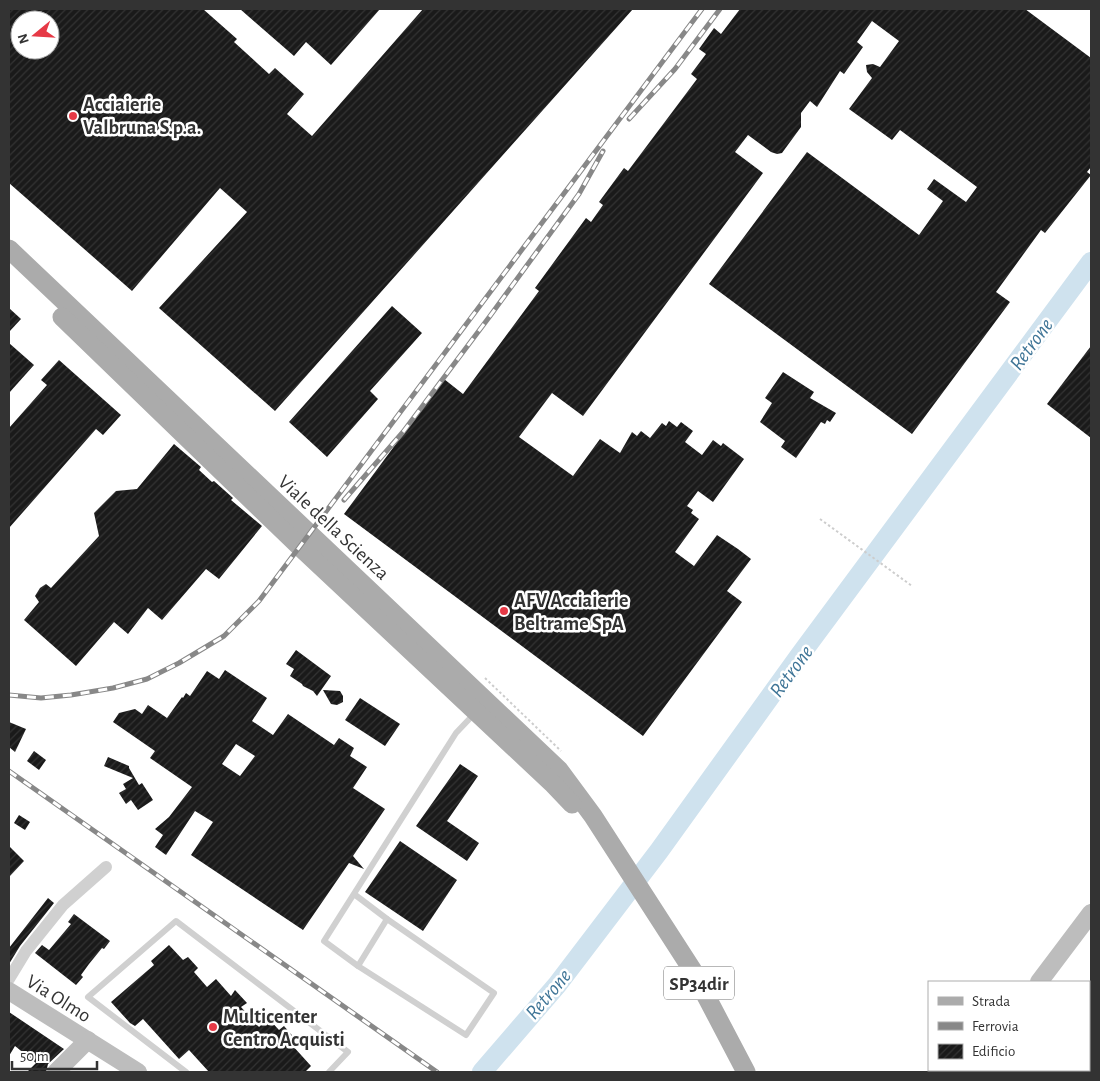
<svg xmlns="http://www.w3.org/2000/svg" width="1100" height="1081" font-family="'Alegreya Sans',sans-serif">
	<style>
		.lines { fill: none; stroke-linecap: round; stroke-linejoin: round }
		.river { stroke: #cfe2ee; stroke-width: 20 }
		.building { fill: url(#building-hatch); fill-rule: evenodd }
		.path { stroke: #cdcdcd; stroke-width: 2; stroke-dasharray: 2.5 2.5; stroke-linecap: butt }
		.lane { stroke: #d0d0d0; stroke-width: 6 }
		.street { stroke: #d0d0d0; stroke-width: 12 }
		.secondary { stroke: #bdbdbd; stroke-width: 18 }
		.primary { stroke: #ababab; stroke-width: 19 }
		.rail-casing { stroke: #888; stroke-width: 5 }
		.rail { stroke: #fff; stroke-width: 3; stroke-dasharray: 9; stroke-linecap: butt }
		.poi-dot { fill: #e63946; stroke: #fff; stroke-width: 2 }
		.labels { text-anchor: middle; stroke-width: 5; stroke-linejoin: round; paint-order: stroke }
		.shield { fill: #fff; stroke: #707070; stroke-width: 1 }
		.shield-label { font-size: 19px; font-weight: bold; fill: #333 }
		.poi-label { font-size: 20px; font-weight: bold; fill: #333; stroke: #fff; text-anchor: start }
		.street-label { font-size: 20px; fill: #333; stroke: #fff }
		.water-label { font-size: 21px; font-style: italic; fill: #3f7597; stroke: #fff }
	</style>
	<defs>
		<pattern id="building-hatch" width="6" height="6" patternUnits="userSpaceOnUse" patternTransform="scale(1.25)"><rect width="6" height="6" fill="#1a1a1a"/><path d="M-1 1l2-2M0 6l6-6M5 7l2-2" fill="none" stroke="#333"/></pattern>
	</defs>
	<rect width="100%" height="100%" fill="#fff"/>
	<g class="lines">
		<path class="river" d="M482,1072L557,985L659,851L800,655L1091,262"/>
	</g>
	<g class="building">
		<path d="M9,9H203L237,39L234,42L269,74L275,68L304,94L287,114L312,136L423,9H633L275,411L159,308L247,212L220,188L132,291L9,183ZM20,20H50V50H20Z"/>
		<path d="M240,9H380L331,65L306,42L294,56Z"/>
		<path d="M740,9H1025L1091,58V167L1087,172L1091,175L1045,233L1041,230L996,292L1010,302L912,434L709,284L807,152L919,235L943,201L927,189L934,179L966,202L977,187L900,130L892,140L849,109L872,78L867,72L866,65L873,64L880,67L899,41L872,21L857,42L863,47L844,74L840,71L817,107L810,101L801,113V127L782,153L777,154L771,152L748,135L735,152L763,173L583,416L552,393L519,437L573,476L600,439L620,453L632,432L637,436L641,431L650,438L662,423L666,426L669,421L677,427L681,422L693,431L685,442L702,455L713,440L721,446L723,443L744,459L713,502L698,491L687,506L693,510L691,513L699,519L675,552L694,566L717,535L738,549L751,559L727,591L742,602L643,736L344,514L444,379L463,394L539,291L535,288L586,218L591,222L603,205L599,202L624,168L628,171L697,79L691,74L706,54L699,49L714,28L721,34Z"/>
		<path d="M392,306L422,333L370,391L378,399L327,457L289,422Z"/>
		<path d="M9,308L21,319L9,332Z"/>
		<path d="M9,343L34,365L9,393Z"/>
		<path d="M1091,346V438L1047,404Z"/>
		<path d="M59,360L121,415L103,435L96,429L9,528V428L47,385L41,380Z"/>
		<path d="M783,372L814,392L810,398L836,413L830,422L827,420L825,424L821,422L796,458L781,447L785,441L760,422L772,403L765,398Z"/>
		<path d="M174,444L201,467L199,470L212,482L214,481L233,498L231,500L262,526L219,579L206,569L162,620L148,608L128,634L114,622L76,666L24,620L39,602L35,596L40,588L46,584L51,588L99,536L94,513L116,491L137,489Z"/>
		<path d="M296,650L331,676L317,696L313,691L303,686L302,684L290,676L294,669L286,664Z"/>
		<path d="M225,670L267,698L252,721L273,735L288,714L334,745L339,738L354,748L350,756L367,767L353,788L385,809L353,856L364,869L349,863L303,930L191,855L213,822L195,811L166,855L155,847L163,835L155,829L169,817L192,787L150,758L155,751L113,722L119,713L135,709L142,714L148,705L167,718L182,697L183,698L186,693L190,696L207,671L219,679ZM236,744L255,756L240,776L222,764Z"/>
		<path d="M323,690L340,691L343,696V702L337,705L331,704Z"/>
		<path d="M360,698L400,724L385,746L345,720Z"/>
		<path d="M9,722L26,729L15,752L9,747Z"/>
		<path d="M34,751L46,760L39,770L27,761Z"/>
		<path d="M108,757L129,766V768L139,785L142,783L153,800L138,810L131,800L126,804L119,793L126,789L123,784L133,778L104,766Z"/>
		<path d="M460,764L478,776L447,821L479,843L467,861L416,826Z"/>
		<path d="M19,815L30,822L25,830L14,823Z"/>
		<path d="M400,841L457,880L423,931L365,892Z"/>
		<path d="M9,846L24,861L9,877Z"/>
		<path d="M48,898L54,903L20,946L9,964V948Z"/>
		<path d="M74,914L110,941L104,949L102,948L89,964L81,975L83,977L76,985L35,953L42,945L49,950L71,924L68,922Z"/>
		<path d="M169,945L183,960L188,957L198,968L194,972L207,987L216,979L231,996L235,990L247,1003L241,1007L259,1027L268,1018L279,1030L284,1026L297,1041L292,1045L311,1066L305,1072H209L189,1050L179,1059L143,1019L135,1026L130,1023L111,1002L154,965L151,961Z"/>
		<path d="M9,1012L64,1049L48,1064L46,1072H27L36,1063L15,1046L9,1056Z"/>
	</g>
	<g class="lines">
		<g class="path">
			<path d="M820,519L912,586"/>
			<path d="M485,678L561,751"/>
		</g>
		<g class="lane">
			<path d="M354,894L387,919L358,966L324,941L456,733L475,713"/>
			<path d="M358,966L466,1035L494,993L387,919"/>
			<path d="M186,1072L88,997L176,921L348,1052L329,1072"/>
		</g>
		<path class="street" d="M9,979L26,951L63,905L106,867"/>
		<g class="secondary">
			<path d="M1039,982L1091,913"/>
			<path d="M9,991L138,1072"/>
			<path d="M56,1072L88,1040"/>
			<path d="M972,1072L973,1070"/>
		</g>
		<g class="primary">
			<path d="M9,249L559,770L593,816L693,971L746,1072"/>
			<path d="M62,317L300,547L552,783L572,804"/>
		</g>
		<defs>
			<g id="rail">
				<path d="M629,119L675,69L720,9"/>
				<path d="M344,500L403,432L490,316L579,194L603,151"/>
				<path d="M9,695L41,698L71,695L113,688L147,679L179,663L224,636L259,601L702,9"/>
				<path d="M9,771L437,1072"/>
			</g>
		</defs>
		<use href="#rail" class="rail-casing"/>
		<use href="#rail" class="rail"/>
	</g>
	<g class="poi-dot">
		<circle cx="73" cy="116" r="5"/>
		<circle cx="504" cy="611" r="5"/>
		<circle cx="213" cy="1027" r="5"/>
	</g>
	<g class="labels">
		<rect class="shield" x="664" y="966.5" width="70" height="33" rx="4"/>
		<g class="shield-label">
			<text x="699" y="990">SP34dir</text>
		</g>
		<g class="poi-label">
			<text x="83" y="111">Acciaierie<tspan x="83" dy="23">Valbruna S.p.a.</tspan></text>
			<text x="514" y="607">AFV Acciaierie<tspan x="514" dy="23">Beltrame SpA</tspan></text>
			<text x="223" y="1023">Multicenter<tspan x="223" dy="23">Centro Acquisti</tspan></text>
		</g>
		<g class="street-label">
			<text transform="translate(334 527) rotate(43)" y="7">Viale della Scienza</text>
			<text transform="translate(59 998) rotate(32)" y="7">Via Olmo</text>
		</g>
		<g class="water-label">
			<text transform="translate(1031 344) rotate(-54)" y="7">Retrone</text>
			<text transform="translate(791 671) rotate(-54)" y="7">Retrone</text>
			<text transform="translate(548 994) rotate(-50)" y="7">Retrone</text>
		</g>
	</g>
	<rect width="1100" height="1081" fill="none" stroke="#333333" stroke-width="20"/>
	<rect x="928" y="981" width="162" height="90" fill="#ffffff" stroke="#adadad"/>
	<rect x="938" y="997" width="25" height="8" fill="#ababab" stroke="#adadad"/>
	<text x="972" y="1006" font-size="15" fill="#333333">Strada</text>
	<rect x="938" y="1022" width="25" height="8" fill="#888888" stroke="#adadad"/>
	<text x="972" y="1031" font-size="15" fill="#333333">Ferrovia</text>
	<rect x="938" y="1044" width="25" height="15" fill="url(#building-hatch)" stroke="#adadad"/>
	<text x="972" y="1056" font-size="15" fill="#333333">Edificio</text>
	<g transform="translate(35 35) rotate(252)"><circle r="24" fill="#ffffff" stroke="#adadad"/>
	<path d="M0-4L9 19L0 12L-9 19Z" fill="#e63946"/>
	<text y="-8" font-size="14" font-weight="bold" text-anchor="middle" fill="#333333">N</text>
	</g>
	<path d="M12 1061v8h85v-8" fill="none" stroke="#333333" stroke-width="2.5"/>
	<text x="20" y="1061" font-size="15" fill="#333333" stroke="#ffffff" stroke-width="4" paint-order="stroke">50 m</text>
</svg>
